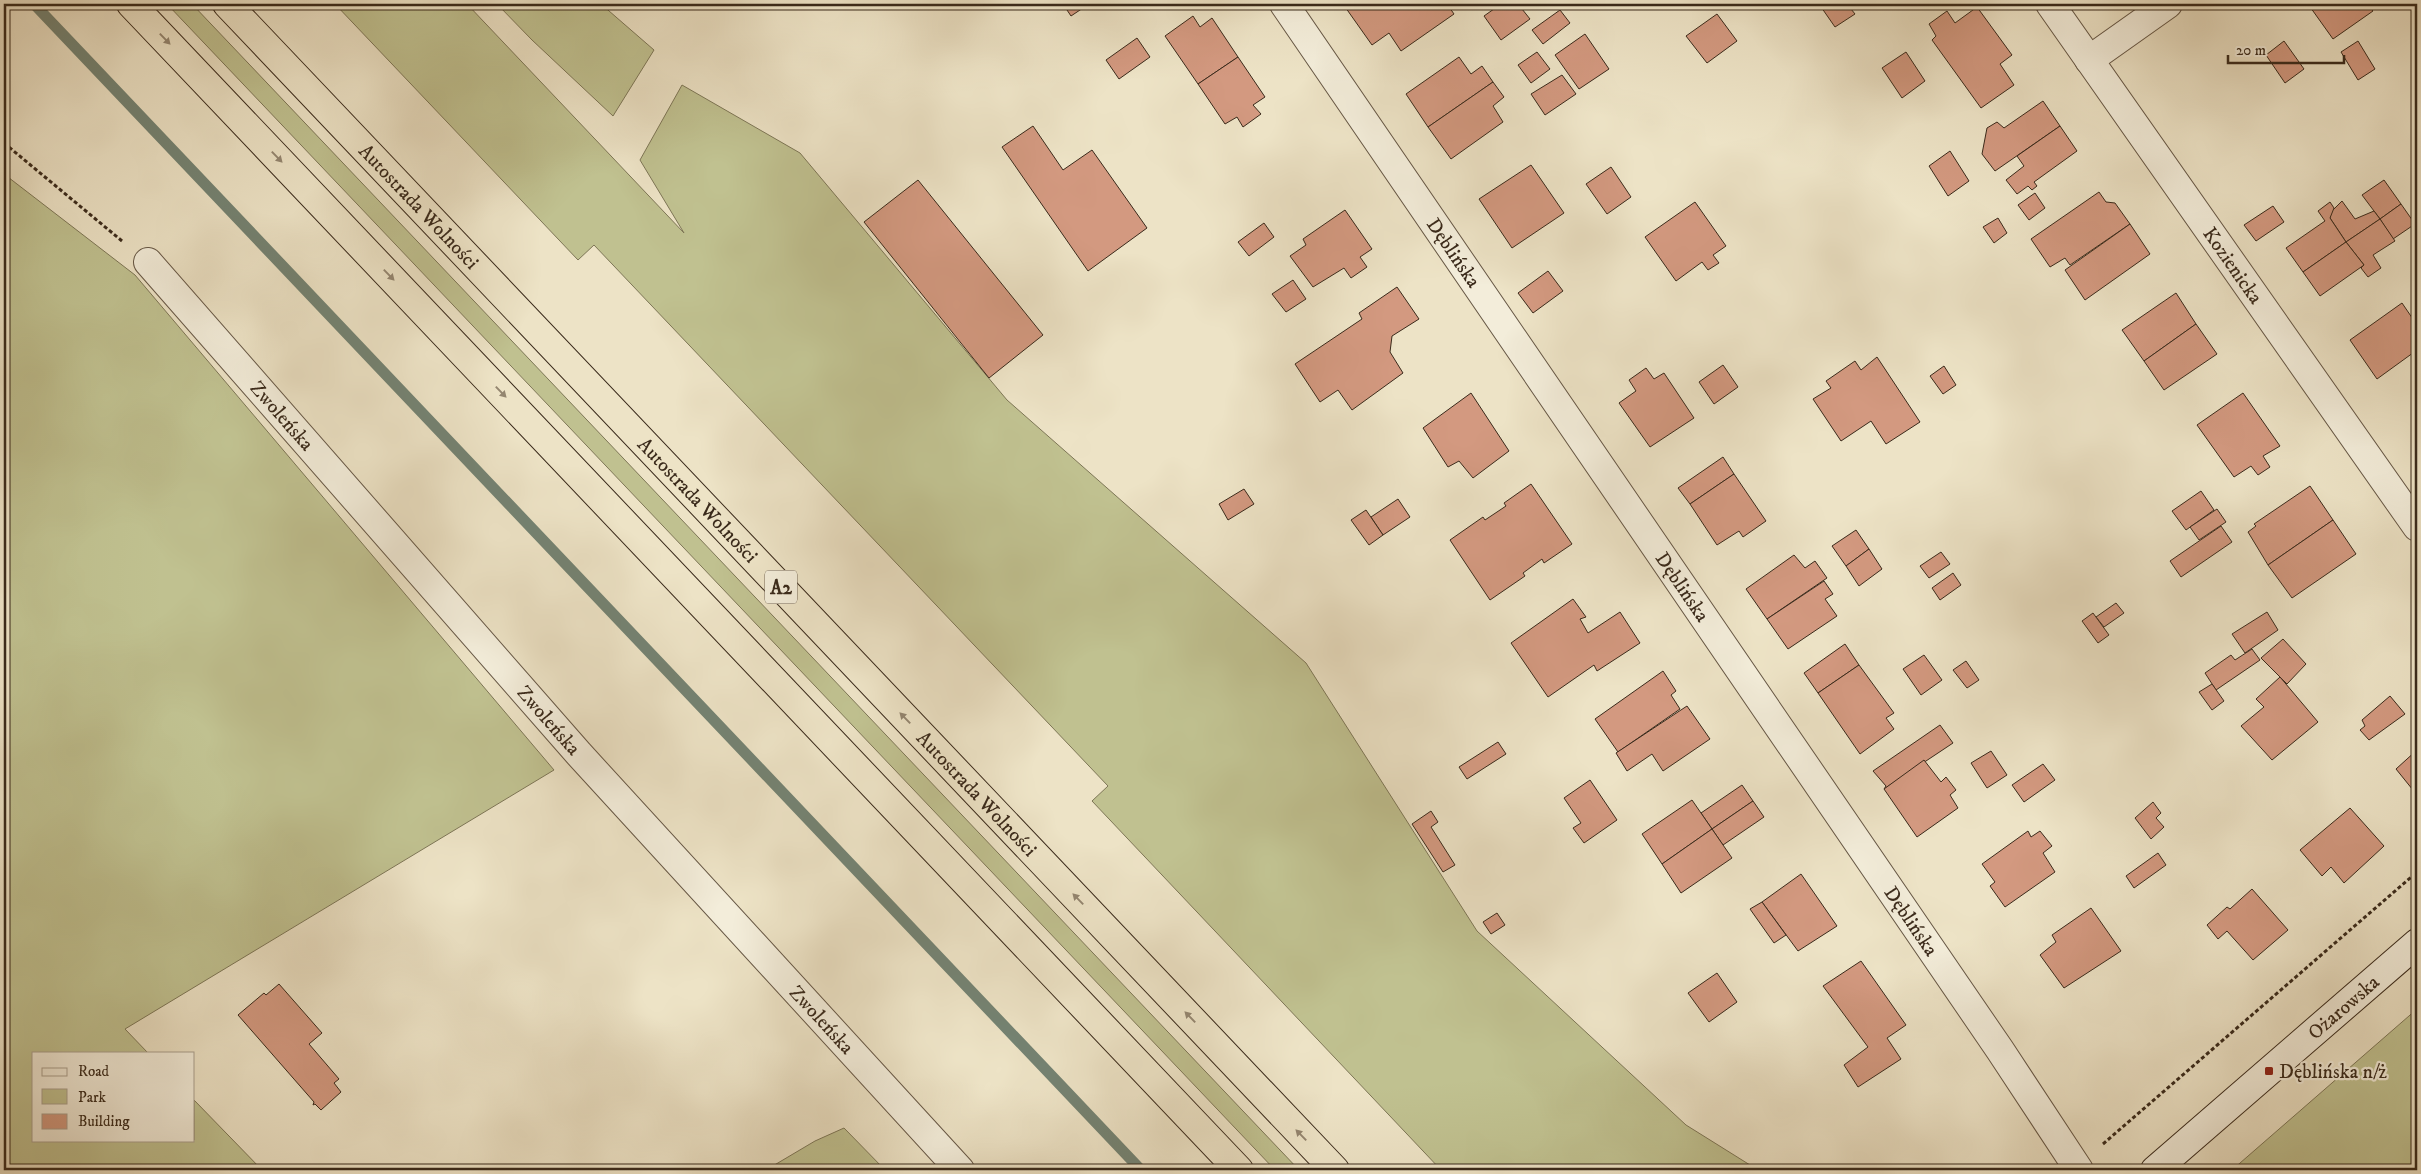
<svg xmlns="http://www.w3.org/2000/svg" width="2421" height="1174" font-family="'IM FELL DW Pica',serif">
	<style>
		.green { fill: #c0c190; stroke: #7d7656 }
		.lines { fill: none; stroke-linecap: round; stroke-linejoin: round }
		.stream { stroke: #748373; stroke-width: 11 }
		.building { fill: #d39980; stroke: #3a2a1b }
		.street-casing { stroke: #675846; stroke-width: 30 }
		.secondary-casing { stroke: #3a2a1b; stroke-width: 30 }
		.highway-casing { stroke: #3a2a1b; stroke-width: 30 }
		.path { stroke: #3a2a1b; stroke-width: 3; stroke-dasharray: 4 2.5; stroke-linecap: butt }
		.street { stroke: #f3edda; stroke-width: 28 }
		.secondary { stroke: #f3edda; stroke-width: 28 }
		.highway { stroke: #ede3c6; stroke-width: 28 }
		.oneway { fill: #948670 }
		.poi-dot { fill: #8f2418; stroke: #f3edda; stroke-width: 2 }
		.labels { text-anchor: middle; stroke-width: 4.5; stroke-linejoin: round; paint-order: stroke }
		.shield { fill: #f3edda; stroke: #726454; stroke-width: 1 }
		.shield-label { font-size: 19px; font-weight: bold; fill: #3a2a1b }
		.street-label { font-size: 20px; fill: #3a2a1b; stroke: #f3edda }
		.poi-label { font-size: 20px; fill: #3a2a1b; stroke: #f3edda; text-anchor: start }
	</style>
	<rect width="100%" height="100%" fill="#ede3c6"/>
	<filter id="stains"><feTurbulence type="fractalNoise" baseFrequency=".004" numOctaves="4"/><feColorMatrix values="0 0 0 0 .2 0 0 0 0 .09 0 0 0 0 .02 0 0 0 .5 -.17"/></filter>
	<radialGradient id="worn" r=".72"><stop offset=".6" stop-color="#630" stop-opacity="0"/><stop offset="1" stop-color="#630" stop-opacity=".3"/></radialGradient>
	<g class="green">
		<path d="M167,4H192L1299,1170H1275Z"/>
		<path d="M335,4H467L684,233L640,160L682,85L800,153L1007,400L1306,663L1477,931L1686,1125L1758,1170H1441L1092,801L1108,786L594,245L578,260Z"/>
		<path d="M497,4H601L654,50L613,116L532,40Z"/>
		<path d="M4,174L135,275L554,770L125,1029L148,1053H34V1140H194V1100L262,1170H4Z"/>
		<path d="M2417,1009V1170H2232Z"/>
		<path d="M844,1128L885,1170H766L815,1141Z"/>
	</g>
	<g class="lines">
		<path class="stream" d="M34,4L1141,1170"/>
	</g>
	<g class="building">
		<path d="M1063,4H1089L1071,16Z"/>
		<path d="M1343,4H1447L1454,14L1401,51L1389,33L1372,45Z"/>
		<path d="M1501,4H1518L1530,19L1501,40L1484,16Z"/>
		<path d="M1819,4H1847L1855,14L1835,27Z"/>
		<path d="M2308,4H2367L2373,11L2333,39Z"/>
		<path d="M1977,7L2012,55L2000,64L2014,85L1981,108L1932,40L1936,36L1929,24L1947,11L1955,23Z"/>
		<path d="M1560,10L1570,23L1543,44L1532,30Z"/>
		<path d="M1717,14L1737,41L1707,63L1686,36Z"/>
		<path d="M1193,16L1200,27L1212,18L1238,57L1198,84L1165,36Z"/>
		<path d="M1585,34L1609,69L1579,89L1555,55Z"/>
		<path d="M1137,38L1150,57L1119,79L1106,60Z"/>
		<path d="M2284,41L2304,69L2285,83L2266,55Z"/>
		<path d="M2358,41L2375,69L2358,80L2341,52Z"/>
		<path d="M1537,52L1550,69L1531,83L1518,65Z"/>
		<path d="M1906,52L1925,81L1902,98L1882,68Z"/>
		<path d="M1238,57L1265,97L1253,105L1261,114L1243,127L1237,117L1225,124L1198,84Z"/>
		<path d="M1459,57L1471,74L1482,66L1493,82L1428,127L1406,94Z"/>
		<path d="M1562,75L1576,94L1545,115L1531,94Z"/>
		<path d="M1493,82L1504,97L1493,106L1503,122L1451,159L1428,127Z"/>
		<path d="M2043,101L2060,126L1995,171L1982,154L1987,128L1997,122L2004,128Z"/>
		<path d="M1033,126L1063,170L1092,150L1147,228L1088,271L1002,147Z"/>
		<path d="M2060,126L2077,151L2034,182L2037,186L2032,190L2028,186L2017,194L2006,180L2024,166L2017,156Z"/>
		<path d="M1950,151L1969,181L1948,196L1929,166Z"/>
		<path d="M1531,165L1564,213L1512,248L1479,199Z"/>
		<path d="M1611,167L1631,197L1607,214L1586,184Z"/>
		<path d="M918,180L1043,335L989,378L864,222Z"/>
		<path d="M2384,180L2401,204L2380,219L2362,195Z"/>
		<path d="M2099,192L2106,202L2115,203L2130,224L2070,265L2065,258L2050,267L2031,239Z"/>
		<path d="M2035,193L2045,208L2029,220L2018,205Z"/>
		<path d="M2342,201L2355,219L2374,211L2380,219L2346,242L2330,218L2331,212Z"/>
		<path d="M1695,202L1726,246L1713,255L1719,263L1708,270L1702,262L1676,281L1645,237Z"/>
		<path d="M2330,202L2334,208L2330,218L2346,242L2303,272L2286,248L2325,221L2318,211Z"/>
		<path d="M2401,204L2415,224L2393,239L2380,219Z"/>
		<path d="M2273,206L2284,222L2256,241L2244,225Z"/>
		<path d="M1345,210L1372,249L1360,257L1367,267L1351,278L1344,268L1313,287L1290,256L1306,245L1303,239Z"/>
		<path d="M1998,218L2007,233L1994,243L1983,227Z"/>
		<path d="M2380,219L2395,241L2373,255L2381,268L2368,277L2361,268L2364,265L2346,242Z"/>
		<path d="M1264,223L1274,237L1249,256L1238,242Z"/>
		<path d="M2130,224L2150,254L2085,300L2065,270Z"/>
		<path d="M2346,242L2364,265L2320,296L2303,272Z"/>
		<path d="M1548,271L1563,291L1533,313L1518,293Z"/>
		<path d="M1293,280L1306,299L1286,312L1272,294Z"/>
		<path d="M1397,287L1419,319L1392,336L1390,352L1403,373L1352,410L1338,390L1320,402L1295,364L1362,319L1359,313Z"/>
		<path d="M2176,293L2196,324L2144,361L2122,330Z"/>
		<path d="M2402,303L2417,325V350L2377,379L2350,340Z"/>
		<path d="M2196,324L2217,354L2164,390L2144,361Z"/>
		<path d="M1877,357L1920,422L1886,444L1871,421L1841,441L1813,399L1831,388L1826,381L1855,361L1861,370Z"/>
		<path d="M1723,365L1738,387L1714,404L1699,382Z"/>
		<path d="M1944,366L1956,385L1943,394L1930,376Z"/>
		<path d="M1646,368L1654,379L1664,373L1694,418L1650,447L1619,403L1636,391L1629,380Z"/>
		<path d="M1471,393L1509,451L1473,478L1459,461L1448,467L1423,428Z"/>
		<path d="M2243,393L2280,446L2263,456L2270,467L2258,475L2251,466L2234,477L2197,425Z"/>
		<path d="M1723,457L1734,474L1690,504L1678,488Z"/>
		<path d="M1734,474L1766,521L1743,537L1739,531L1717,545L1690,504Z"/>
		<path d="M1531,484L1572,544L1544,563L1542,559L1523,573L1525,576L1490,600L1450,540L1483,517L1485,520L1506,506L1504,503Z"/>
		<path d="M2310,486L2333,520L2268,565L2248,532L2256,526L2254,524Z"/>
		<path d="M1244,489L1254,504L1228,520L1219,504Z"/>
		<path d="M2201,491L2214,510L2186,530L2172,511Z"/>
		<path d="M1398,499L1410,517L1383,535L1371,517Z"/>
		<path d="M2217,509L2226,522L2199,540L2190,527Z"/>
		<path d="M1366,510L1383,535L1369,545L1351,520Z"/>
		<path d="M2333,520L2356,554L2292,598L2268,565Z"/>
		<path d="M2221,526L2232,542L2181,577L2170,561Z"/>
		<path d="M1856,530L1869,549L1846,566L1832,546Z"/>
		<path d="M1869,549L1882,569L1859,586L1846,566Z"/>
		<path d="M1941,552L1950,564L1929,578L1920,566Z"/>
		<path d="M1794,555L1805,568L1815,561L1827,578L1767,619L1746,589Z"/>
		<path d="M1953,573L1961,585L1940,600L1932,588Z"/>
		<path d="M1824,581L1833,594L1825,599L1837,616L1788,649L1767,619Z"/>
		<path d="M1573,599L1586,617L1580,619L1588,633L1620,612L1640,643L1597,671L1594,665L1548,697L1511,643Z"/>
		<path d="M2116,603L2124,613L2104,627L2096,617Z"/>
		<path d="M2267,612L2278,630L2245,653L2232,634Z"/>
		<path d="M2093,613L2109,635L2098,643L2082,621Z"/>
		<path d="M2283,639L2306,664L2287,684L2261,658Z"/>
		<path d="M1845,644L1859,665L1818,693L1804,673Z"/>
		<path d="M2252,649L2260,660L2216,690L2205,673L2231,655L2235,660Z"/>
		<path d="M1924,655L1942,680L1921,695L1903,669Z"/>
		<path d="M1966,661L1979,680L1967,688L1953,670Z"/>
		<path d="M1859,665L1894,713L1886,718L1894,729L1860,754L1818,693Z"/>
		<path d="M1663,671L1676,691L1671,695L1680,709L1618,752L1595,719Z"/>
		<path d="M2280,677L2318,722L2272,760L2241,726L2264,707L2256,699Z"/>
		<path d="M2212,684L2224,701L2212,710L2199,692Z"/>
		<path d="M2390,696L2405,714L2369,740L2360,730L2365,726L2362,720Z"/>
		<path d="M1687,706L1710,739L1663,771L1652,754L1627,771L1616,753Z"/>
		<path d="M1940,725L1953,743L1884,789L1886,786L1873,771Z"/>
		<path d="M1498,742L1506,754L1467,779L1459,767Z"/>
		<path d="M2417,750V795L2396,769Z"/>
		<path d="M1991,751L2007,775L1987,788L1971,763Z"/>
		<path d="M1924,760L1941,782L1946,777L1956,790L1950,795L1958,808L1917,837L1884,789Z"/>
		<path d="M2043,764L2055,780L2024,802L2012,785Z"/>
		<path d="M1590,780L1617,820L1584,843L1573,828L1581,823L1564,798Z"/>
		<path d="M1742,785L1753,801L1712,829L1701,813Z"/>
		<path d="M1692,800L1712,829L1662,864L1642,834Z"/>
		<path d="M1753,801L1764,817L1723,845L1712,829Z"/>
		<path d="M2153,802L2161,813L2156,818L2164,827L2151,839L2135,818Z"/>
		<path d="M2350,808L2384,846L2344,883L2331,867L2322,876L2300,850Z"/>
		<path d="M1431,811L1438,822L1431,827L1455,865L1443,872L1412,824Z"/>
		<path d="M1712,829L1732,858L1681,893L1662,864Z"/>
		<path d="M2028,831L2031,837L2040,831L2052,846L2043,853L2055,872L2005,907L1990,886L1995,882L1982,864Z"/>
		<path d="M2158,853L2166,865L2134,888L2126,876Z"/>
		<path d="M1801,874L1837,926L1798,951L1762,902Z"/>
		<path d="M2252,889L2288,930L2253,960L2227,931L2218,939L2207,925L2227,907L2230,909Z"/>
		<path d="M1762,902L1786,935L1774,943L1750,909Z"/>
		<path d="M2091,908L2121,951L2064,988L2040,955L2056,942L2052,935Z"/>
		<path d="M1497,913L1505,925L1491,934L1483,922Z"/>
		<path d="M1861,961L1906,1025L1887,1038L1901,1059L1858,1087L1844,1065L1868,1047L1823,986Z"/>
		<path d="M1717,973L1737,1002L1709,1022L1688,993Z"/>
		<path d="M279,984L322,1033L309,1044L339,1079L334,1083L341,1092L321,1110L315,1104L313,1105L314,1102L238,1015L264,993L266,995Z"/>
	</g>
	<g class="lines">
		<defs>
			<g id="street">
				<path id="s1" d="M1284,4L2000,1050L2079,1170"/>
				<path id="s2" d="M2050,4L2417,527"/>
				<path d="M2089,60L2168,4"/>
				<path id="s3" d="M148,262L579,754L960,1170"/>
			</g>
			<g id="secondary">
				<path id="s4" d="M2155,1170L2417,943"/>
			</g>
			<g id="highway">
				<path d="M131,4L1239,1170"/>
				<path id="s5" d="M227,4L1335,1170"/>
			</g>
		</defs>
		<use href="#street" class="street-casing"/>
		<use href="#secondary" class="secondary-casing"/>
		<use href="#highway" class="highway-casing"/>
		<g class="path">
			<path d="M4,143L122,241"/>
			<path d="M2103,1144L2417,872"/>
		</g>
		<use href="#street" class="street"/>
		<use href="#secondary" class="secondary"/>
		<use href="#highway" class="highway"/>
	</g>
	<defs><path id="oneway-solid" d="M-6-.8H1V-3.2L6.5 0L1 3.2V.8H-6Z" transform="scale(1.25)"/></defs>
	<g class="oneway">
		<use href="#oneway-solid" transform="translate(165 39) rotate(46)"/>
		<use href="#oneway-solid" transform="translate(277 157) rotate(46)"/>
		<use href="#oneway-solid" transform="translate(389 275) rotate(46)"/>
		<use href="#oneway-solid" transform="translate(501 392) rotate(46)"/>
		<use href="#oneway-solid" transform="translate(905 718) rotate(-134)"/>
		<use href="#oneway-solid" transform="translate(1078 899) rotate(-134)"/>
		<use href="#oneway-solid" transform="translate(1190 1017) rotate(-134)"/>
		<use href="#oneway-solid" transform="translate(1301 1135) rotate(-134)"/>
	</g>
	<rect class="poi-dot" x="2264" y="1066" width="10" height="10" rx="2.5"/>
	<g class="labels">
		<rect class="shield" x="765" y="570.5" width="32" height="33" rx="4"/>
		<g class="shield-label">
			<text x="781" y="594">A2</text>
		</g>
		<g class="street-label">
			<text dy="7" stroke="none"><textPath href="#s5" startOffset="279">Autostrada Wolności</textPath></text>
			<text dy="7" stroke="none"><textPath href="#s1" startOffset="301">Dęblińska</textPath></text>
			<text dy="7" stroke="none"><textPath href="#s2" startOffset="319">Kozienicka</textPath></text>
			<text dy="7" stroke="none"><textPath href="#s3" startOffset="204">Zwoleńska</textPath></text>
			<text dy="7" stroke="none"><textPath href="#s5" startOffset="684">Autostrada Wolności</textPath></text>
			<text dy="7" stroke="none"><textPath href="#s1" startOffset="706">Dęblińska</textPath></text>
			<text dy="7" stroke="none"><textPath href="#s3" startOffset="609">Zwoleńska</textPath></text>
			<text dy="7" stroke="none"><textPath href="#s5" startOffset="1089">Autostrada Wolności</textPath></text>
			<text dy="7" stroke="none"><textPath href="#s1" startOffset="1111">Dęblińska</textPath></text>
			<text dy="7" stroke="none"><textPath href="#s4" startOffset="249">Ożarowska</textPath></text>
			<text dy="7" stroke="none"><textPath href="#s3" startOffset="1014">Zwoleńska</textPath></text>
		</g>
		<g class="poi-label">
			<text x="2279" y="1078">Dęblińska n/ż</text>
		</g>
	</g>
	<rect width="2421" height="1174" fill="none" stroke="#ede3c6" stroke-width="20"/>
	<rect x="5" y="5" width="2411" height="1164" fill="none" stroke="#3a2a1b" stroke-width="2.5"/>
	<rect x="10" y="10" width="2401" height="1154" fill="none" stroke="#3a2a1b"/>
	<rect x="32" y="1052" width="162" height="90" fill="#f3edda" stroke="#a99f8e"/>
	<rect x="42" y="1068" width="25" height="8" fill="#f3edda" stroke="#a99f8e"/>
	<text x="78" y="1076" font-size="15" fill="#3a2a1b">Road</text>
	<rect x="42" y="1089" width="25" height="15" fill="#c0c190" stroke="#a99f8e"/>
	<text x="78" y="1102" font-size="15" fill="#3a2a1b">Park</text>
	<rect x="42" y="1114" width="25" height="15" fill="#d39980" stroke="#a99f8e"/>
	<text x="78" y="1126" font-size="15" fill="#3a2a1b">Building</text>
	<path d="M2228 55v8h116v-8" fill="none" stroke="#3a2a1b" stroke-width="2.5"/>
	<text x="2236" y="55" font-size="15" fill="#3a2a1b" stroke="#f3edda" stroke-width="4" paint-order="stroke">20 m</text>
	<rect width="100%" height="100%" filter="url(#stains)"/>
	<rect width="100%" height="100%" fill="url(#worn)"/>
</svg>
